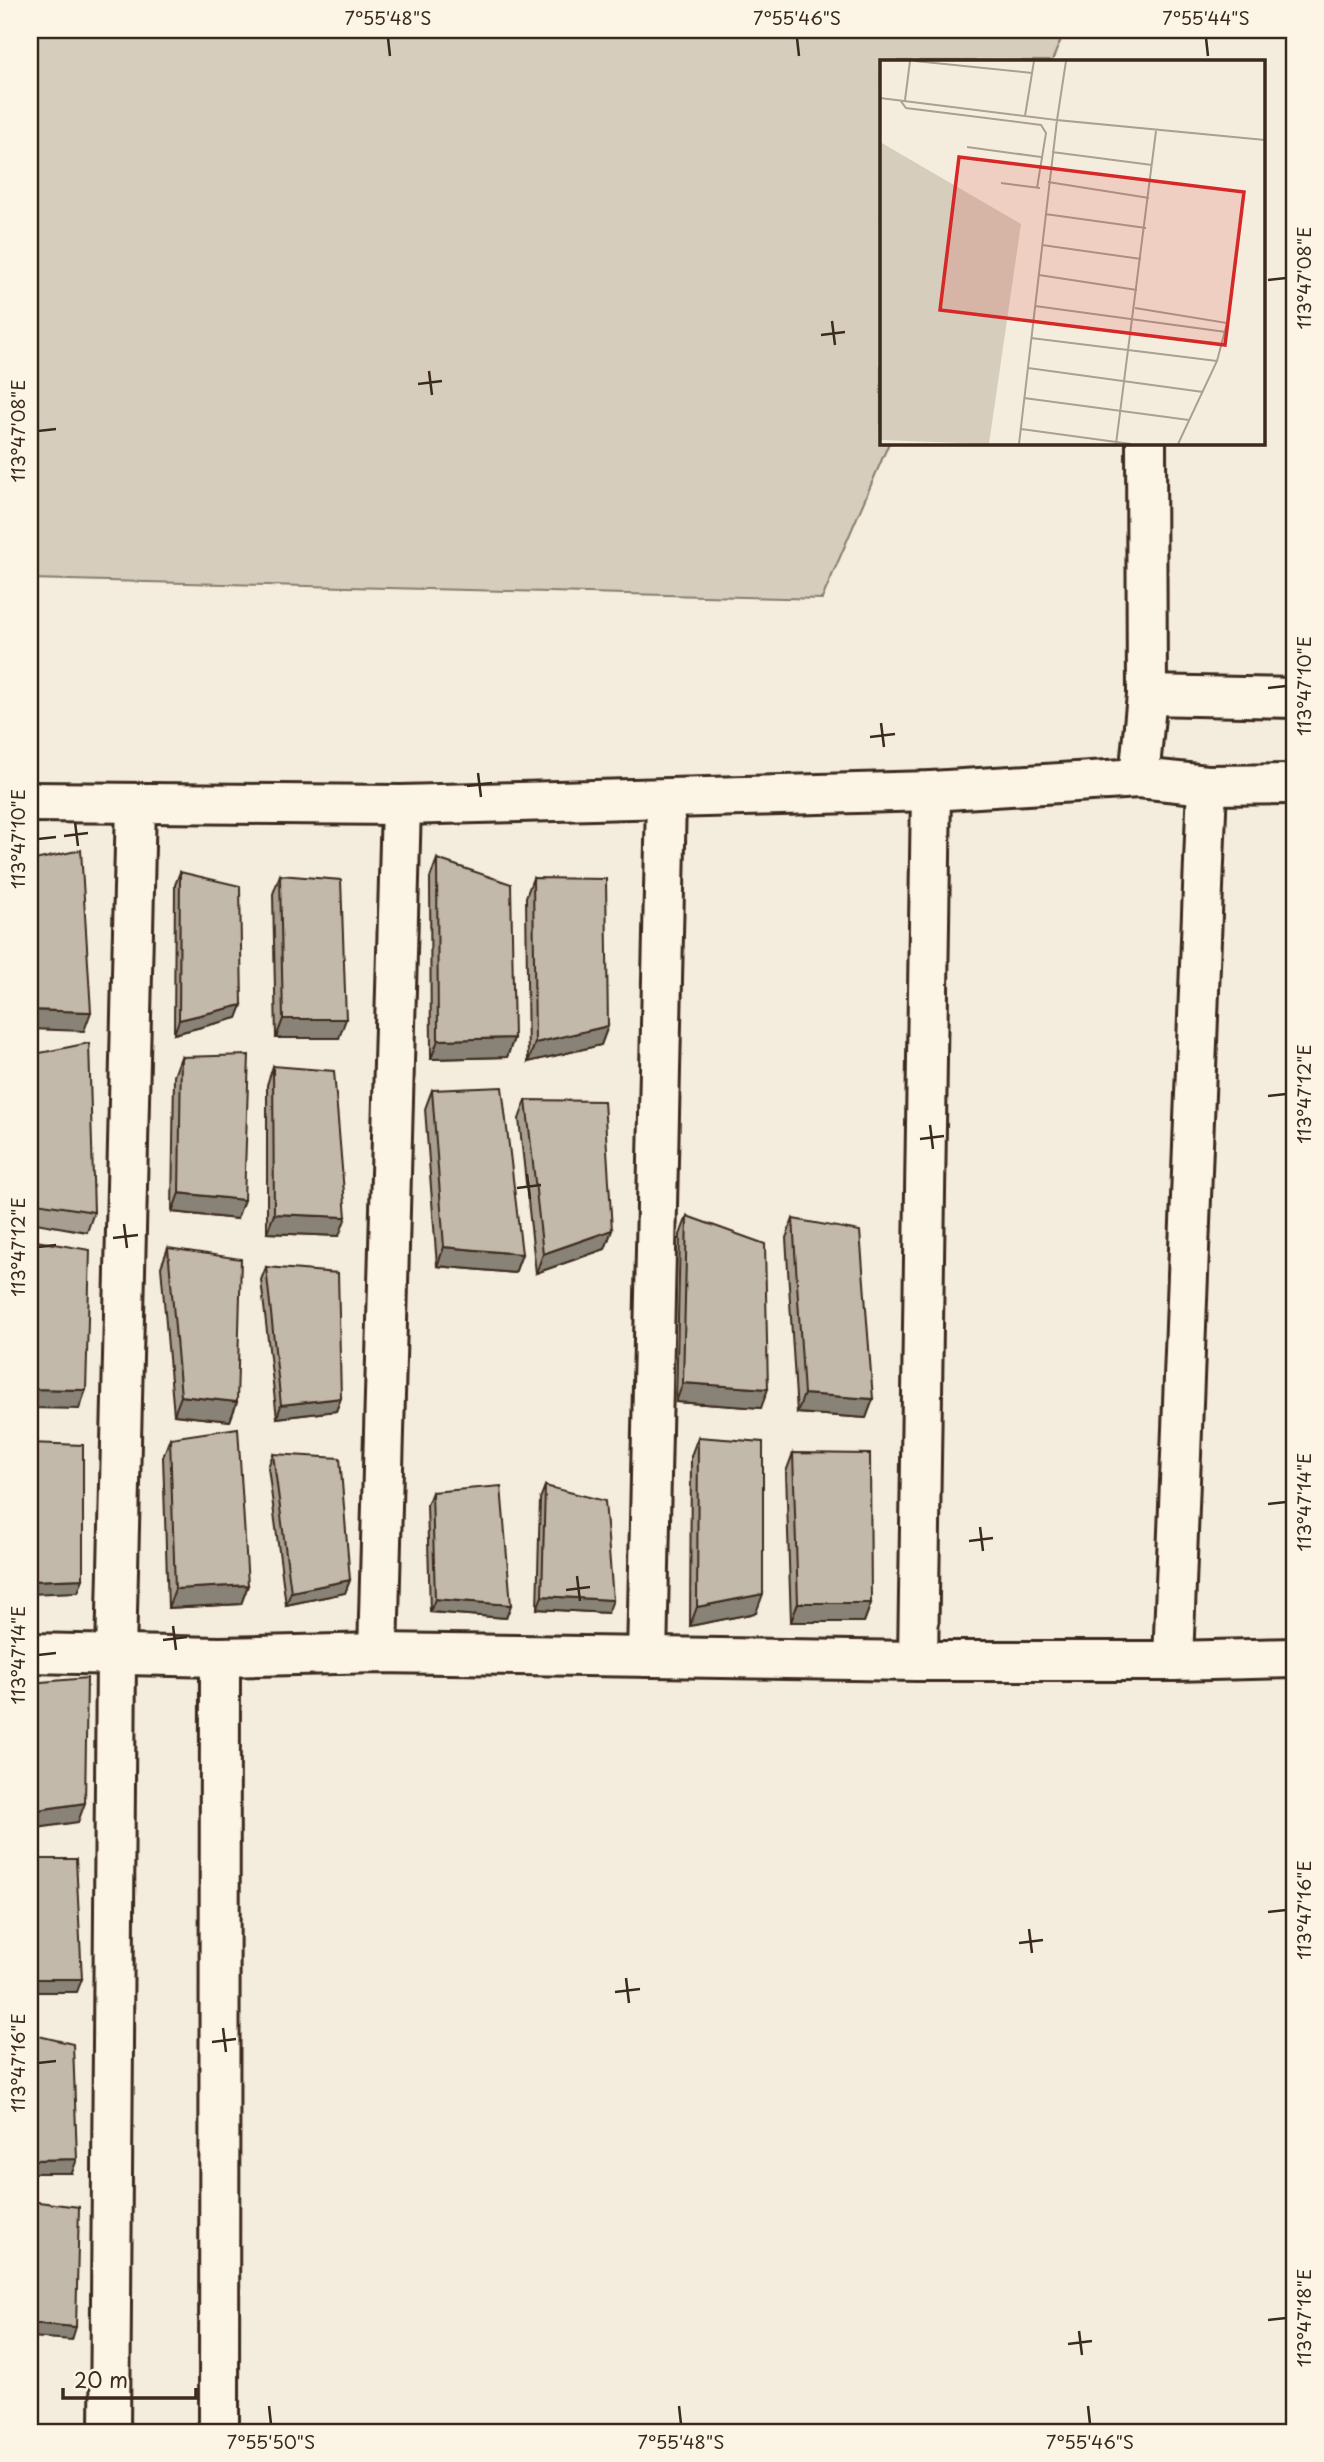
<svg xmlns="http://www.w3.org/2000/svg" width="1324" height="2462" font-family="'Playpen Sans',sans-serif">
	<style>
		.green { fill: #d6cdbd; stroke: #887c6e; stroke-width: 2 }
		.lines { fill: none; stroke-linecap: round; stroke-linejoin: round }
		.minor-casing { stroke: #3b2a1e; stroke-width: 44 }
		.minor { stroke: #fcf5e5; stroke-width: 38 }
		.wall { fill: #a89f92; stroke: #3b2a1e; stroke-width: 2 }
		.shaded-wall { fill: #888277; stroke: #3b2a1e; stroke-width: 2 }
		.building { fill: #c3b9aa; stroke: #3b2a1e; stroke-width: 2 }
		.ticks { fill: none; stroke: #3b2a1e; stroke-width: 2.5 }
		.inset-road { fill: none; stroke: #aa9f91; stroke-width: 2 }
		.view { fill: #d62828; fill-opacity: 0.15; stroke: #d62828; stroke-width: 3.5 }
		.inset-edge { fill: none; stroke: #3b2a1e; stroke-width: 3.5 }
		.neatline { fill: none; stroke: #3b2a1e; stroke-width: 2.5 }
		.ticks-label { font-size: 18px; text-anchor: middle; fill: #3b2a1e }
	</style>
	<rect width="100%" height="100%" fill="#f4eddd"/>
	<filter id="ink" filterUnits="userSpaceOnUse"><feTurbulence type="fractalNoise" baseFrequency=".0143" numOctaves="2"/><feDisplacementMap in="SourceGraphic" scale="14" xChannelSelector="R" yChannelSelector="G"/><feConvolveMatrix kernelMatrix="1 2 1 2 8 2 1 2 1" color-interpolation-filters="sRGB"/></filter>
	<g filter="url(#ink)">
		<path class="green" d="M30,30H1065L1052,61H881V443H889L822,599L30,579Z"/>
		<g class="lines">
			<defs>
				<g id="minor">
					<path d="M1147,695L1294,698"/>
					<path d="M1139,778L1147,695L1146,443"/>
					<path d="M30,802L401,805L931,791L1139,778L1207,785L1294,784"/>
					<path d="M30,1653L220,1657L378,1653L918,1661H1173L1294,1658"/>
					<path d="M378,1653L401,805"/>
					<path d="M647,1657L666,799"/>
					<path d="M918,1661L931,791"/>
					<path d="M1173,1661L1207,785"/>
					<path d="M110,2432L116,1655L136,803"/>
					<path d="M216,2432L219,2426L220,1657"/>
				</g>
			</defs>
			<use href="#minor" class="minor-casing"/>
			<use href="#minor" class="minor"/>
		</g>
		<g class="wall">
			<path d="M437,859L514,1038L507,1057L431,1059L430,878Z"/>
			<path d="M180,872L242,1005L237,1018L174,1034L175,885Z"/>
			<path d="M280,875L339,1038H276L273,894Z"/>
			<path d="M533,878L608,1026L601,1045L528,1062L526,897Z"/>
			<path d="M30,1055L94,1212L87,1232L30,1222Z"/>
			<path d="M181,1057L237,1219L172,1212L174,1076Z"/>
			<path d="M273,1066L339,1236L267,1233V1085Z"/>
			<path d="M432,1090L522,1254L515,1273L437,1266L425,1109Z"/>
			<path d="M526,1100L612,1230L605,1249L536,1273L519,1119Z"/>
			<path d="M687,1216L761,1408L676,1402L680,1235Z"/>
			<path d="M793,1219L873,1399L866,1418L797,1413L786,1238Z"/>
			<path d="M168,1248L237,1402L230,1421L174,1415L161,1267Z"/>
			<path d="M266,1267L341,1398L336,1411L277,1418L261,1280Z"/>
			<path d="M698,1437L756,1613L690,1626L691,1456Z"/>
			<path d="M170,1438L248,1585L241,1604L168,1608L163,1457Z"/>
			<path d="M793,1453L871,1603L864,1622H791L786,1472Z"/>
			<path d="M273,1454L350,1580L345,1593L286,1605L268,1467Z"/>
			<path d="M545,1486L608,1613L537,1609L540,1499Z"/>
			<path d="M432,1492L511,1605L506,1618L430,1612L427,1505Z"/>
		</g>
		<g class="shaded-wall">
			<path d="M242,1005L237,1018L174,1034L179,1020Z"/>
			<path d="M30,1010L91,1012L84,1031L30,1029Z"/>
			<path d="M283,1019H346L339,1038H276Z"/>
			<path d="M608,1026L601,1045L528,1062L535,1043Z"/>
			<path d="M514,1038L507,1057L431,1059L438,1040Z"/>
			<path d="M179,1193L244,1200L237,1219L172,1212Z"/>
			<path d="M274,1214L346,1217L339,1236L267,1233Z"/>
			<path d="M612,1230L605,1249L536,1273L543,1254Z"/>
			<path d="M444,1247L522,1254L515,1273L437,1266Z"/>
			<path d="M683,1383L768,1389L761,1408L676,1402Z"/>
			<path d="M30,1389L86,1390L79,1409L30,1408Z"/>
			<path d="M804,1394L873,1399L866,1418L797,1413Z"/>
			<path d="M181,1396L237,1402L230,1421L174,1415Z"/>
			<path d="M341,1398L336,1411L277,1418L281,1405Z"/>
			<path d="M83,1579L78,1592L30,1594V1581Z"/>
			<path d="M350,1580L345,1593L286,1605L291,1592Z"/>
			<path d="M248,1585L241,1604L168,1608L175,1589Z"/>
			<path d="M763,1594L756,1613L690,1626L697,1607Z"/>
			<path d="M542,1596L613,1600L608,1613L537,1609Z"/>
			<path d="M435,1599L511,1605L506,1618L430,1612Z"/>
			<path d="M798,1603H871L864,1622H791Z"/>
			<path d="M85,1803L78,1822L30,1829V1811Z"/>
			<path d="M30,1979H82L77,1992H30Z"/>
			<path d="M77,2159L72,2173H30V2160Z"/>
			<path d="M30,2323L76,2327L72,2340L30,2337Z"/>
		</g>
		<g class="building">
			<path d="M81,850L91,1012L30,1010V861Z"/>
			<path d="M437,859L511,884L514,1038L438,1040Z"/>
			<path d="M180,872L240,886L242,1005L179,1020Z"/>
			<path d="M280,875L341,880L346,1019H283Z"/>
			<path d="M533,878L606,879L608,1026L535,1043Z"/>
			<path d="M89,1043L94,1212L30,1202V1055Z"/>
			<path d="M249,1055L244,1200L179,1193L181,1057Z"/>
			<path d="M273,1066L334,1071L346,1217L274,1214Z"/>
			<path d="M502,1087L522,1254L444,1247L432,1090Z"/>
			<path d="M526,1100L604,1101L612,1230L543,1254Z"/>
			<path d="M687,1216L765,1244L768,1389L683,1383Z"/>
			<path d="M793,1219L860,1231L873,1399L804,1394Z"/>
			<path d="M30,1240L90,1250L86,1390L30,1389Z"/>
			<path d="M168,1248L241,1259L237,1402L181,1396Z"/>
			<path d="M266,1267L338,1273L341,1398L281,1405Z"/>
			<path d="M238,1428L248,1585L175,1589L170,1438Z"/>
			<path d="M698,1437L763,1442V1594L697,1607Z"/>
			<path d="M30,1443L83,1445V1579L30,1581Z"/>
			<path d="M793,1453L870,1454L871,1603H798Z"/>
			<path d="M273,1454L340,1458L350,1580L291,1592Z"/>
			<path d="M501,1486L511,1605L435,1599L432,1492Z"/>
			<path d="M545,1486L605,1501L613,1600L542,1596Z"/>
			<path d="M87,1678L85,1803L30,1811V1683Z"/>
			<path d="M30,1859H76L82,1979H30Z"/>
			<path d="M30,2034L73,2044L77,2159L30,2160Z"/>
			<path d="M30,2201L79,2207L76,2327L30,2323Z"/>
		</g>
	</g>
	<path class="ticks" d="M388,38L390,56M797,38L799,56M1206,38L1208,56M1268,280L1286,278M832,321L835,345M821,335L845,332M429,371L432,395M418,384L442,381M38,431L56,429M1268,688L1286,686M881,723L884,747M870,737L895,734M478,773L481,797M467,786L492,783M75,822L78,846M64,836L88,833M38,839L56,837M1268,1096L1286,1094M930,1125L933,1149M920,1139L944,1136M527,1174L530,1199M517,1188L541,1185M124,1224L127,1248M113,1238L138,1235M38,1247L56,1245M1268,1504L1286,1502M980,1527L983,1551M969,1541L993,1538M577,1576L580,1601M566,1590L590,1587M173,1626L176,1650M163,1640L187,1637M38,1655L56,1653M1268,1912L1286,1910M1029,1929L1032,1953M1019,1943L1043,1940M626,1978L629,2003M615,1992L640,1989M223,2028L226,2052M212,2042L236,2039M38,2063L56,2061M1268,2320L1286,2318M1079,2331L1082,2355M1068,2344L1092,2341M269,2406L271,2424M679,2406L681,2424M1088,2406L1090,2424"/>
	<g transform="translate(880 60)">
		<rect width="385" height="385" fill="#f4eddd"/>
		<path d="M0,82L141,164L109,384L0,380Z" fill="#d6cdbd"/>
		<path class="inset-road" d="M35,1L152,13M186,1L177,60L385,80M0,38L177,60L139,384M20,40L26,48L161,65L166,73L157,128M25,40L30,1M145,56L154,1M87,87L161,97M172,92L272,105M168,122L269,138M121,123L160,128M165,154L266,168M162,185L261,199M159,215L257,230M155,246L346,272M255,248L347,263L337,301L298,384M151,278L337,301M148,308L323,332M144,338L309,360M141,369L251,384M236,384L276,71"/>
		<path class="view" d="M79,97L364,132L345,285L60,250Z"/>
		<rect width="385" height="385" class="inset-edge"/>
	</g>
	<rect width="1324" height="2462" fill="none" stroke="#fcf5e5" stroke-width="77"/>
	<path d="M63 2388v10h133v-10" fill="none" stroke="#3b2a1e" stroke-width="3.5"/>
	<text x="74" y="2388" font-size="21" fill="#3b2a1e" stroke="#fcf5e5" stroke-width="5" paint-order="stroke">20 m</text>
	<rect x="38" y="38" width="1248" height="2386" class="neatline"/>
	<g class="ticks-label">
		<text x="388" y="25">7°55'48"S</text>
		<text x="797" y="25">7°55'46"S</text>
		<text x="1206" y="25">7°55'44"S</text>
		<text transform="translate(1305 278) rotate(-90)" y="6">113°47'08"E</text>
		<text transform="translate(19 431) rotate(-90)" y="6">113°47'08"E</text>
		<text transform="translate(1305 686) rotate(-90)" y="6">113°47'10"E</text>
		<text transform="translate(19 839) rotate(-90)" y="6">113°47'10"E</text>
		<text transform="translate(1305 1094) rotate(-90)" y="6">113°47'12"E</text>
		<text transform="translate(19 1247) rotate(-90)" y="6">113°47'12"E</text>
		<text transform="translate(1305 1502) rotate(-90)" y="6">113°47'14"E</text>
		<text transform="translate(19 1655) rotate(-90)" y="6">113°47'14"E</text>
		<text transform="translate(1305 1910) rotate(-90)" y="6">113°47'16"E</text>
		<text transform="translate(19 2063) rotate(-90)" y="6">113°47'16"E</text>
		<text transform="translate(1305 2318) rotate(-90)" y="6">113°47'18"E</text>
		<text x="271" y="2449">7°55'50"S</text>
		<text x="681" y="2449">7°55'48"S</text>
		<text x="1090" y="2449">7°55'46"S</text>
	</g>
</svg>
